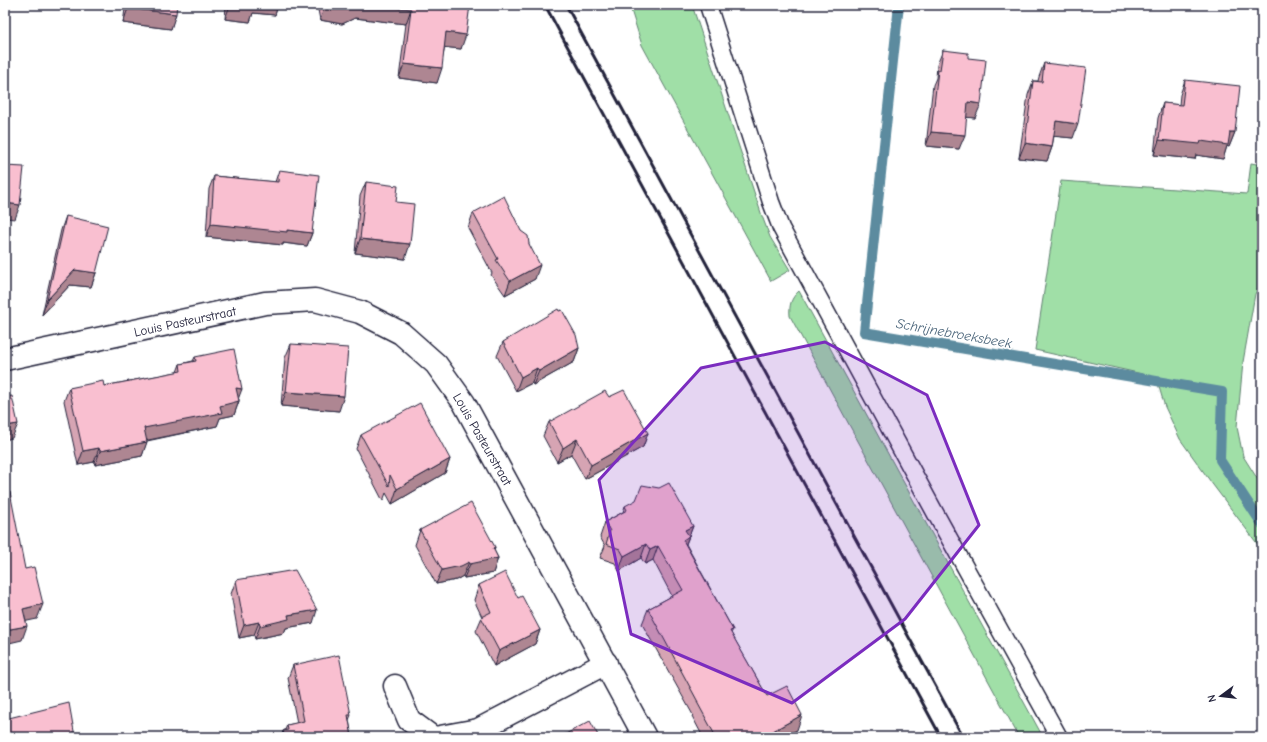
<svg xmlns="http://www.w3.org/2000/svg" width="1267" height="742" font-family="'Comic Neue',sans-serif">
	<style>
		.green { fill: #a0dfa7; stroke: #618071 }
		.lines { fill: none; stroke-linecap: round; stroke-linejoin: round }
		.stream { stroke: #5c8b9f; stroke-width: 10 }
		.lane-casing { stroke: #22223b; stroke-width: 19 }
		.street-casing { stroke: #22223b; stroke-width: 25 }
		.lane { stroke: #fff; stroke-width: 16 }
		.street { stroke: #fff; stroke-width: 22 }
		.rail { stroke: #22223b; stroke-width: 3 }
		.wall { fill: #d6a4b3; stroke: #22223b }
		.shaded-wall { fill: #ae8692; stroke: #22223b }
		.building { fill: #f9bfd0; stroke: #22223b }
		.marked { fill: #7b2cbf; fill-opacity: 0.2; stroke: #7b2cbf; stroke-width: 3; stroke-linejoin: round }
		.labels { text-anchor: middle; stroke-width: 3; stroke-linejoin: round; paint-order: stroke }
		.street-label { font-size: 13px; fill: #22223b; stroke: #fff }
		.water-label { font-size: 14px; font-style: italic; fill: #445f75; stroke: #fff }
	</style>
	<rect width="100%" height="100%" fill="#fff"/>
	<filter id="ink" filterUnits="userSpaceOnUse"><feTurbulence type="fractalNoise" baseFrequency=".025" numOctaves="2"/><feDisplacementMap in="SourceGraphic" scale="8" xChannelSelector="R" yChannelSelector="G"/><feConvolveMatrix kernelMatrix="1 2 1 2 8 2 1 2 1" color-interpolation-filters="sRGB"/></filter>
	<g filter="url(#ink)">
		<g class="green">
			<path d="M634,5H692L762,216L770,237L790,270L771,281L642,45L630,7Z"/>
			<path d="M1251,163L1262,165V281L1255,294L1243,362L1237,427L1243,456L1262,486V550L1213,485L1180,439L1165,407L1156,377L1035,350L1061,181L1247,194Z"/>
			<path d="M799,291L1043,737H1019L790,316C789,305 791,298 799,291Z"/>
		</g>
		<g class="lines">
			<path class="stream" d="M899,5L864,332L1222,392L1220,460L1262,524"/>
			<defs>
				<path id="lane" d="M708,5L771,202L781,228L938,518L1059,737"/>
				<g id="street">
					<path d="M5,359L265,303L315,300L360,312L401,333L436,364L464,403L645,737"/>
					<path d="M395,686L409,720L432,737"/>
					<path d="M440,737L478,730L606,663"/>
				</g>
			</defs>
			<use href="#lane" class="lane-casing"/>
			<use href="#street" class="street-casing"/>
			<use href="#lane" class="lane"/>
			<use href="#street" class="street"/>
			<g class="rail">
				<path d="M545,5L941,737"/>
				<path d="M566,5L963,737"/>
			</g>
		</g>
		<g class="wall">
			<path d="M96,5H177L171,29L123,23L125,9Z"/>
			<path d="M226,5H278L275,15L253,13L250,22L225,19Z"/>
			<path d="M317,5H470L461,49L445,47L437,83L399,78L406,24L355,18L342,24L320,20Z"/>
			<path d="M943,50L968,58L975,118L966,117L959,149L926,146L933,85L936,78L937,65Z"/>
			<path d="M1044,63L1073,138L1054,136L1052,147L1047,161L1019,158L1028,95L1033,81H1038L1039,77Z"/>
			<path d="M1185,80L1235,132L1229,147L1227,146L1223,159L1196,155L1195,159L1154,155L1158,118L1163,103L1179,105L1180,95Z"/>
			<path d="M279,170L312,233L307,246L283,243V245L206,237L209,189L214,176L275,182Z"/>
			<path d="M366,182L396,202L405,259L355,253L360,196Z"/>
			<path d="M473,213L521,231L529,244L535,279L505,295L491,275L492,273L468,228Z"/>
			<path d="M66,216L96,273L91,287L70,285L42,315L61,230Z"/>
			<path d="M503,342L579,348L574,362L533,385L532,383L516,391L497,356Z"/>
			<path d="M291,344L339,411L281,406L285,358Z"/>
			<path d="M195,357L239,399V401L234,415L220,418L217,426L147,441L142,456L95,465L94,462L78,465L64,401L69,388L104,386L177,372L180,364L193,361Z"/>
			<path d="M609,397L648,433L643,447L585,479L571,454L557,462L543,436L549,422Z"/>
			<path d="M361,435L450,459L445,473L392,504L386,493L383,501L356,449Z"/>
			<path d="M625,506L693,526L686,544L733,630L731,633L767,696L797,730L784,737H703L692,716L693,715L642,624L648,609L672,596L653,560L645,564L641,558L619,571L615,563L600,558L605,546L600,537L605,522L623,512Z"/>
			<path d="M420,530L495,547L494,550L498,558L493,573L464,578L463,576L456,580L436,584L415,545Z"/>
			<path d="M236,580L313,623L286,628L284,633L255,639L254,635L239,638L231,594Z"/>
			<path d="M479,585L518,598L540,630L535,644L494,666L476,631L482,617L474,600Z"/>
			<path d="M293,665L351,715L349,720L352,737H281L283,731L285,730L287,725L297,723L288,678Z"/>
		</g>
		<g class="shaded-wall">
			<path d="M96,5H126L125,9Z"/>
			<path d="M230,5H278L275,15L253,13L250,22L225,19Z"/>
			<path d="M358,5H373L411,9L406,24L355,18L342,24L320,20L325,6Z"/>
			<path d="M128,8L176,14L171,29L123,23Z"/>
			<path d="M446,32L466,35L461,49L441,47Z"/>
			<path d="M404,64L442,68L437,83L399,78Z"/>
			<path d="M968,102L981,104L975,118L963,117Z"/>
			<path d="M1056,121L1078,124L1073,138L1051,136Z"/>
			<path d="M931,132L965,135L959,149L926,146Z"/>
			<path d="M1230,132H1235L1229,147L1227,146L1223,159L1196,155L1195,159L1154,155L1159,140Z"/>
			<path d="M1025,143L1052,147L1047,161L1019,158Z"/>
			<path d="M5,203L20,205L15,219L5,218Z"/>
			<path d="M211,224L287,230L312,233L307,246L283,243V245L206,237Z"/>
			<path d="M360,239L410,244L405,259L355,253Z"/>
			<path d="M540,265L535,279L505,295L510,281Z"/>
			<path d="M75,270L96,273L91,287L70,285L42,315L47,300Z"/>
			<path d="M579,348L574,362L533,385L539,371Z"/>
			<path d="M537,368L532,383L516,391L521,377Z"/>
			<path d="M236,388L242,389L237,402L239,401L234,415L220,418L217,426L139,442L144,428L220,406Z"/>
			<path d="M286,392L344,396L339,411L281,406Z"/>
			<path d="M18,424L12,438L5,440V426Z"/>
			<path d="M648,433L643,447L585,479L591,465Z"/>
			<path d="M577,439L571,454L557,462L563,448Z"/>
			<path d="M147,442L142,456L95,465L100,451Z"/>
			<path d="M99,448L94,462L78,465L83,451Z"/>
			<path d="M450,459L445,473L392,504L397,489Z"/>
			<path d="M693,526L683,551L678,554L685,530Z"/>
			<path d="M646,544L641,558L619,571L624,556Z"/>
			<path d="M658,546L653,560L645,564L650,550Z"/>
			<path d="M495,547L491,560L498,558L493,573L464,578L470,564Z"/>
			<path d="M469,562L463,576L456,580L436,584L442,570Z"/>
			<path d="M43,604L37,619L18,623L23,609Z"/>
			<path d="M317,610L313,623L286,628L284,633L255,639L260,626L288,615Z"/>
			<path d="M259,622L254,635L239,638L244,625Z"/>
			<path d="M27,626L22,640L5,644V630Z"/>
			<path d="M540,630L535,644L494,666L499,651Z"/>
			<path d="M802,715L797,730L784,737H762Z"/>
		</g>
		<g class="building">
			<path d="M129,5H177L176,14L128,8Z"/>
			<path d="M236,5H255V7Z"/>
			<path d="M325,5H358L347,9L325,6Z"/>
			<path d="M373,5H470L466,35L446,32L442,68L404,64L411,9Z"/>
			<path d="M943,50L968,53V58L986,60L981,104L968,102L965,135L931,132L938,70H940Z"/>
			<path d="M1044,63L1086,68L1078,124L1056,121L1052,147L1025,143L1033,81L1042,82Z"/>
			<path d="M1185,80L1240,86L1235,132H1230L1228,145L1201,141L1200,144L1159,140L1163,103L1182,105Z"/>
			<path d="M5,166L24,167L20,205L5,203Z"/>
			<path d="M279,170L319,175L312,233L287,230V232L211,224L214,176L278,182Z"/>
			<path d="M366,182L398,186L396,202L414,204L410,244L360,239Z"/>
			<path d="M504,196L521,231L528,236L529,244L540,265L510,281L496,260L498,259L473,213Z"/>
			<path d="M66,216L108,226L96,273L75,270L47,300Z"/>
			<path d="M558,309L559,311L562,310L576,335L579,348L539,371L537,368L521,377L503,342Z"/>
			<path d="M291,344L348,348L344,396L286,392Z"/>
			<path d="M234,349L242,389L236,388L239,401L220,406L222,413L144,428L147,442L100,451L99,448L83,451L69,388L103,381L104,386L181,371L180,364L196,361L195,357Z"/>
			<path d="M624,390L648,433L591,465L577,439L563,448L549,422L605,391L609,397Z"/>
			<path d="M12,396L18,424L5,426V397Z"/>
			<path d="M420,403L450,459L397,489L390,475L389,486L361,435Z"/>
			<path d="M669,483L693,526L685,530L689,536L683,540L733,630L730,631L767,696L787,686L802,715L762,737H716L697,702H698L648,609L683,590L658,546L650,550L646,544L624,556L620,549L606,544L610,531L605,522L627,510L625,506L636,500L642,485L659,488Z"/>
			<path d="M10,492L25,569L34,567L43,604L23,609L27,626L5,630V494Z"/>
			<path d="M471,503L495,547L493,548L498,558L470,564L469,562L461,566L442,570L420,530Z"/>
			<path d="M295,570L317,610L288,615L289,619L260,626L259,622L244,625L236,580Z"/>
			<path d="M505,572L518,598L522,596L540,630L499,651L481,617L491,612L479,585Z"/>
			<path d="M339,655L351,715H348L352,737H285L283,731L288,730L287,725L304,721L293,665Z"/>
			<path d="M69,703L75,737H5V719Z"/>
			<path d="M590,721L599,737H560Z"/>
		</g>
	</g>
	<path class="marked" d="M825,342L927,395L979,525L905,619L792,703L631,634L599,480L701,368Z"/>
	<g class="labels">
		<g class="street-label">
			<text transform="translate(185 321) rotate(-12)" y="5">Louis Pasteurstraat</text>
			<text transform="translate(483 439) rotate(60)" y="5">Louis Pasteurstraat</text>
		</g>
		<g class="water-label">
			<text transform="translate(954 333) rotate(10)" y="5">Schrijnebroeksbeek</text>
		</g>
	</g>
	<rect width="1267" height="742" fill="none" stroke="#fff" stroke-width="20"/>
	<rect x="10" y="10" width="1247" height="722" fill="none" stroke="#22223b" stroke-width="1.5" filter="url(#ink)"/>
	<g transform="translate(1221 696) rotate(255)" stroke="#ffffff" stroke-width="3" paint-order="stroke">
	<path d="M0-3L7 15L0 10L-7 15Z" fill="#22223b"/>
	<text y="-6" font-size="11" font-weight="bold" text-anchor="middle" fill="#22223b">N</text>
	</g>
</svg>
